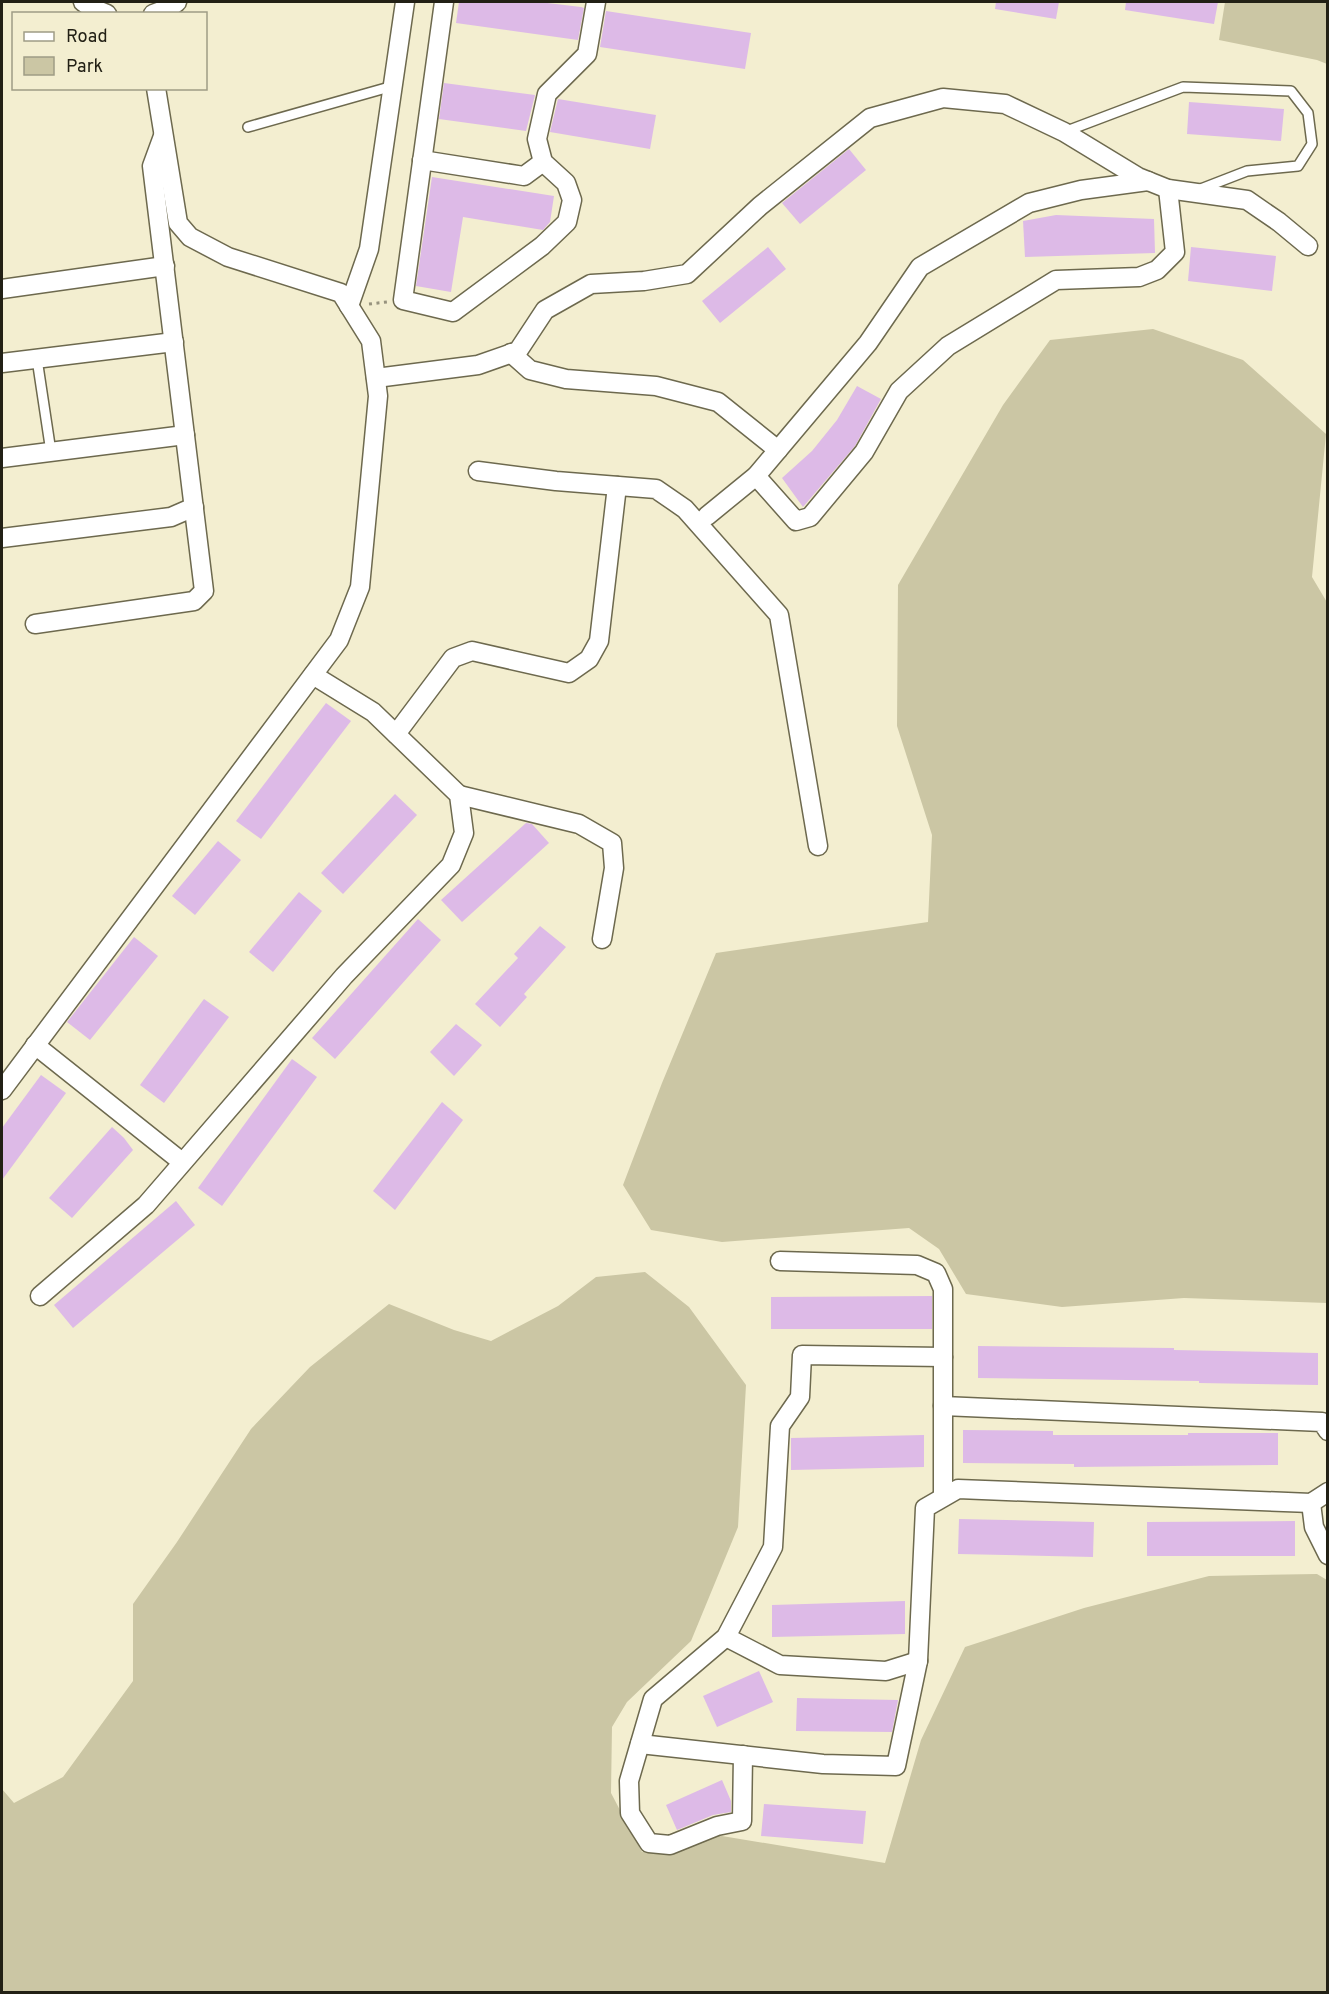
<svg xmlns="http://www.w3.org/2000/svg" width="1329" height="1994" font-family="Overpass,sans-serif">
	<style>
		.green { fill: #cbc6a4 }
		.building { fill: #ddbae7 }
		.lines { fill: none; stroke-linecap: round; stroke-linejoin: round }
		.lane-casing { stroke: #6d694e; stroke-width: 12 }
		.street-casing { stroke: #6d694e; stroke-width: 21 }
		.path { stroke: #97937e; stroke-width: 3; stroke-dasharray: 3 4.5; stroke-linecap: butt }
		.lane { stroke: #fff; stroke-width: 9 }
		.street { stroke: #fff; stroke-width: 18 }
	</style>
	<rect width="100%" height="100%" fill="#f3eed0"/>
	<g class="green">
		<path d="M1225,2H1327V64L1317,60L1219,40Z"/>
		<path d="M1153,329L1243,360L1326,434L1312,577L1328,604L1327,1303L1184,1298L1062,1307L966,1294L939,1249L909,1228L722,1242L651,1230L623,1185L662,1083L716,953L928,922L932,835L897,726L898,585L1003,405L1050,340Z"/>
		<path d="M645,1272L689,1307L746,1385L738,1527L691,1641L627,1702L612,1727L611,1793L642,1852L675,1854L716,1835L885,1863L921,1740L965,1647L1084,1608L1209,1576L1317,1574L1327,1580V1992H2V1789L14,1803L63,1777L133,1681V1604L177,1542L251,1429L310,1367L389,1304L454,1330L491,1341L558,1306L596,1277Z"/>
	</g>
	<g class="building">
		<path d="M459,2H539L581,7L584,8L578,40L456,23Z"/>
		<path d="M996,2H1059L1056,19L995,9Z"/>
		<path d="M1126,2H1218L1214,24L1125,10Z"/>
		<path d="M606,11L751,33L745,69L600,47Z"/>
		<path d="M444,83L535,95L526,131L439,119Z"/>
		<path d="M558,99L656,115L650,149L550,132Z"/>
		<path d="M1189,102L1284,109L1281,141L1187,134Z"/>
		<path d="M849,149L866,170L800,224L782,203Z"/>
		<path d="M432,177L554,196L550,222L543,230L463,217L451,292L416,286Z"/>
		<path d="M1056,215L1154,219L1155,253L1025,257L1023,221Z"/>
		<path d="M768,247L786,269L720,323L702,301Z"/>
		<path d="M1191,247L1276,256L1272,291L1188,281Z"/>
		<path d="M857,386L881,399L855,446L803,507L782,478L812,451L837,420Z"/>
		<path d="M326,703L351,721L261,839L236,821Z"/>
		<path d="M395,794L417,815L343,894L321,873Z"/>
		<path d="M526,823L532,824L549,843L462,922L441,900Z"/>
		<path d="M218,841L241,860L195,915L172,896Z"/>
		<path d="M299,892L322,911L273,972L249,952Z"/>
		<path d="M418,919L441,940L335,1059L312,1038Z"/>
		<path d="M540,926L566,947L524,994L527,997L500,1027L475,1004L518,958L514,954Z"/>
		<path d="M134,937L158,956L90,1040L67,1022Z"/>
		<path d="M204,999L229,1017L164,1103L140,1085Z"/>
		<path d="M456,1024L482,1045L454,1076L430,1052Z"/>
		<path d="M292,1059L317,1077L222,1206L198,1188Z"/>
		<path d="M41,1075L66,1093L2,1180V1128Z"/>
		<path d="M442,1102L463,1120L395,1210L373,1191Z"/>
		<path d="M112,1127L124,1138L133,1150L72,1218L49,1198Z"/>
		<path d="M176,1201L195,1225L73,1328L54,1305Z"/>
		<path d="M932,1296V1329H771V1297Z"/>
		<path d="M978,1346L1174,1348V1350L1318,1353V1385L1199,1383V1381L978,1378Z"/>
		<path d="M963,1430L1053,1431V1435H1188V1433H1278V1465L1074,1467V1464L963,1463Z"/>
		<path d="M924,1435V1467L791,1470V1438Z"/>
		<path d="M959,1519L1094,1522L1093,1557L958,1554Z"/>
		<path d="M1295,1521V1556H1147V1522Z"/>
		<path d="M905,1601V1634L772,1637V1605Z"/>
		<path d="M759,1671L773,1702L717,1727L703,1696Z"/>
		<path d="M797,1698L898,1700L892,1732L796,1731Z"/>
		<path d="M722,1780L731,1801V1812L713,1815L677,1830L666,1805Z"/>
		<path d="M764,1804L866,1811L863,1844L761,1836Z"/>
	</g>
	<g class="lines">
		<defs>
			<g id="lane">
				<path d="M248,127L393,86"/>
				<path d="M1064,132L1183,87L1291,91L1308,113L1312,144L1298,166L1247,171L1198,190"/>
				<path d="M37,359L51,452"/>
			</g>
			<g id="street">
				<path d="M83,2L90,7L107,14"/>
				<path d="M444,2L403,300L453,312L542,246L567,222L572,200L566,183L543,162L537,139L547,94L587,54L596,2"/>
				<path d="M153,14L169,8L177,2"/>
				<path d="M422,160L524,176L543,162"/>
				<path d="M2,289L165,266"/>
				<path d="M349,306L369,249L405,2"/>
				<path d="M511,353L530,370L566,379L656,386L718,402L778,450"/>
				<path d="M2,363L174,342"/>
				<path d="M376,378L478,365L518,351L545,310L591,284L644,281L687,274L760,206L870,118L943,98L1005,104L1064,132L1138,177L1168,189L1247,200L1279,222L1308,246"/>
				<path d="M2,458L185,435"/>
				<path d="M478,471L556,481L656,489L685,509L779,615L818,846"/>
				<path d="M756,476L796,521L810,517L864,452L899,391L948,346L1056,280L1139,277L1157,270L1175,252L1168,189"/>
				<path d="M707,516L756,476L868,343L920,267L1029,203L1081,190L1148,181"/>
				<path d="M2,538L171,517L194,507"/>
				<path d="M35,624L194,601L204,591L152,166L163,136"/>
				<path d="M396,734L453,658L472,651L569,673L589,659L599,641L617,486"/>
				<path d="M459,795L579,824L612,843L614,868L602,939"/>
				<path d="M35,1045L182,1162"/>
				<path d="M2,1090L339,640L360,587L378,396L371,341L341,293L228,257L190,237L178,223L156,88"/>
				<path d="M780,1261L917,1265L936,1273L943,1289V1497"/>
				<path d="M40,1296L146,1205L344,976L451,865L464,833L459,795L373,712L313,675"/>
				<path d="M943,1406L1322,1422L1328,1431"/>
				<path d="M1311,1503L1314,1527L1328,1555"/>
				<path d="M726,1637L780,1665L886,1671L918,1661"/>
				<path d="M640,1744L823,1764L896,1766L918,1661L925,1508L958,1489L1311,1503L1328,1492"/>
				<path d="M743,1755L742,1821L717,1826L670,1845L649,1843L630,1813L629,1781L653,1699L726,1637L773,1547L780,1426L800,1397L802,1355L943,1357"/>
			</g>
		</defs>
		<use href="#lane" class="lane-casing"/>
		<use href="#street" class="street-casing"/>
		<path class="path" d="M369,304L387,302"/>
		<use href="#lane" class="lane"/>
		<use href="#street" class="street"/>
	</g>
	<rect width="1329" height="1994" fill="none" stroke="#222015" stroke-width="6"/>
	<rect x="12" y="12" width="195" height="78" fill="#f3eed0" stroke="#9f9c85" stroke-width="1.5"/>
	<rect x="24" y="32" width="30" height="9" fill="#ffffff" stroke="#9f9c85" stroke-width="1.5"/>
	<text x="66" y="42" font-size="18" fill="#222015">Road</text>
	<rect x="24" y="57" width="30" height="18" fill="#cbc6a4" stroke="#9f9c85" stroke-width="1.5"/>
	<text x="66" y="72" font-size="18" fill="#222015">Park</text>
</svg>
